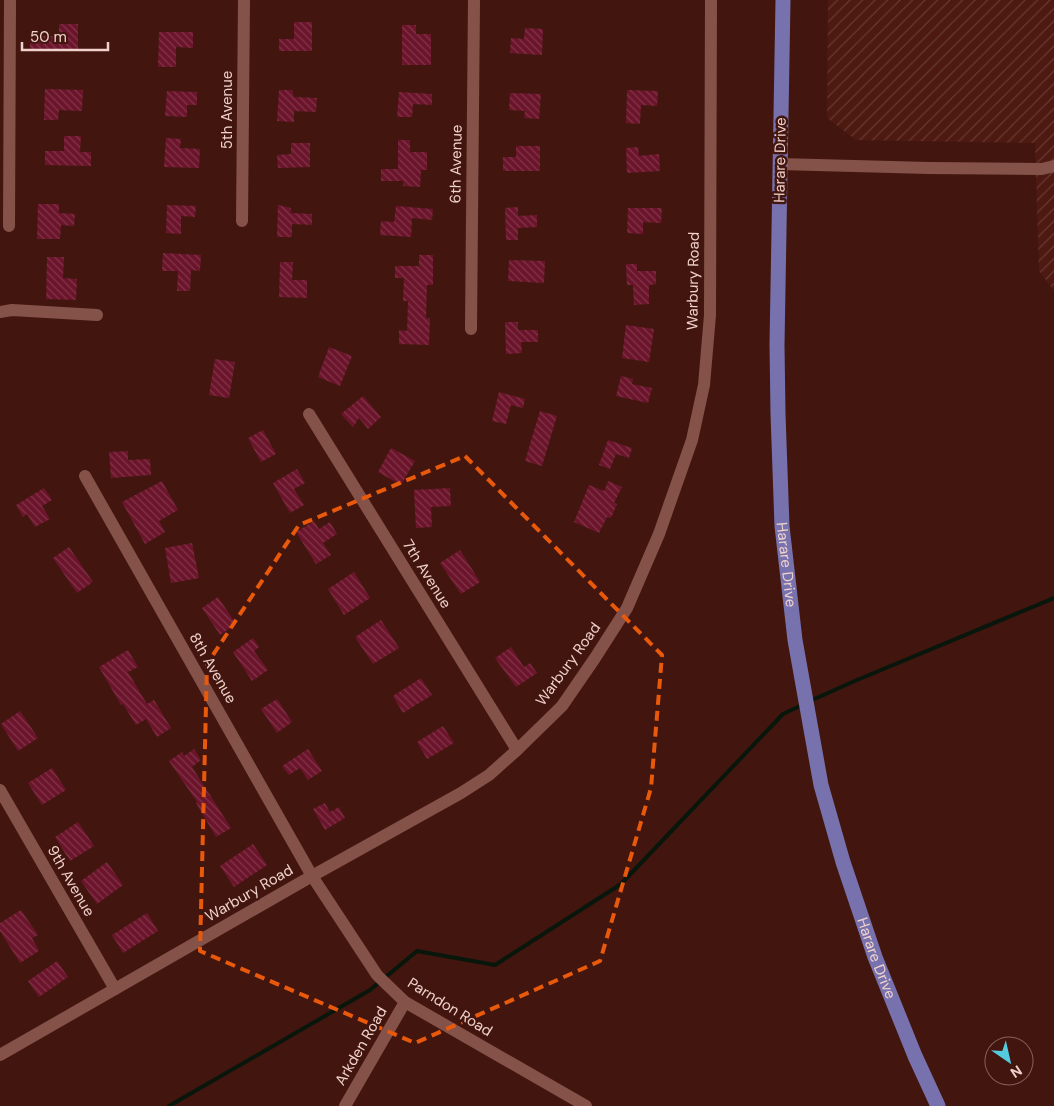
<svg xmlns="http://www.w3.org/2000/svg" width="1054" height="1106" font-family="'DM Sans',sans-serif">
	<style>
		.industrial { fill: url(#industrial-furrows) }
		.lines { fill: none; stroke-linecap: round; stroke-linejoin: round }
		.stream { stroke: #08160b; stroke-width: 4 }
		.building { fill: url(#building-back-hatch) }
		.minor { stroke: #855249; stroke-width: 12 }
		.primary { stroke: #7772ad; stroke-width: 15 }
		.marked { fill: none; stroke: #e8590c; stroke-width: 4; stroke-dasharray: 10 6; stroke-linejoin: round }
		.labels { text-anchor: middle; stroke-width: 5; stroke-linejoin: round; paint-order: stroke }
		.street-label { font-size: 15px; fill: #f0d1cb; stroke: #42160f }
	</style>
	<defs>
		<pattern id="industrial-furrows" width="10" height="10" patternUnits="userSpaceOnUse" patternTransform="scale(1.25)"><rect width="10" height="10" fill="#4d1911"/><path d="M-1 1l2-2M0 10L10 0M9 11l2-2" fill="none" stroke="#673932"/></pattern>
		<pattern id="building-back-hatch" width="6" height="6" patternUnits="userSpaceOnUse" patternTransform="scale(1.25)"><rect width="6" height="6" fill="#6b142b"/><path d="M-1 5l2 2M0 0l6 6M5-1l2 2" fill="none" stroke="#803548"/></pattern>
	</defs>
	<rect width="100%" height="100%" fill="#42160f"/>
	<path class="industrial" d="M828,0H1054V291L1039,271L1035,143L856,140L827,118Z"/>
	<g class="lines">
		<g class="stream">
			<path d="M810,701L857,680L1054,598"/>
			<path d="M169,1106L370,990L417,951L495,965L621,884L783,714L804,704"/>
		</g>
	</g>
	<g class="building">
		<path d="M294,22H312V51H279V39H294Z"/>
		<path d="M59,24H78V50H30V36H59Z"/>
		<path d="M402,25H416V34H431V65H402Z"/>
		<path d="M525,28L543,29L542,55L510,53L511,38L524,39Z"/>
		<path d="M159,32H193V48L176,47V67H158Z"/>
		<path d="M45,89L83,90L82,111L59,110L58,120H44Z"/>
		<path d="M279,90H292L294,97L317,98L316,112L294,111V122L277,121Z"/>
		<path d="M627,90L658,91L657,106L641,105L640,124L626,123Z"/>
		<path d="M167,91L197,92V105H187V117L165,116Z"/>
		<path d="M399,92L432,94V105L413,104L412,117H397Z"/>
		<path d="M510,93L541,94L539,119L524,118L525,111L509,110Z"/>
		<path d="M64,136H81L80,152H91V166L45,165V151H64Z"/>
		<path d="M166,138L181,139L180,148L200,149L199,168L164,167Z"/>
		<path d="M398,140H410V152H427V170H421L420,187L403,186V181H381V169H398Z"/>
		<path d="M291,143H310V167L278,168L277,155L291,154Z"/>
		<path d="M516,146H540V171H503V157H516Z"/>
		<path d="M638,147L639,156L659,154L660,171L627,173L626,148Z"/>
		<path d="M38,204H59V213L75,214L74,226L61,225L60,239H37Z"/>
		<path d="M167,205L196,206L195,217L181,216V234L166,233Z"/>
		<path d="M278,205L291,208V213L312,214V225L292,224V237H277Z"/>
		<path d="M396,206L433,209L432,220L412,218L411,237L380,235L381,221L394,222Z"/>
		<path d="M518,207V216L537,215V227L518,228V240H506L505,208Z"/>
		<path d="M628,208H662L661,223L643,222V234L627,233Z"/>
		<path d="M163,253L201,255L200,271L191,270L190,291H177L178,271H162Z"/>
		<path d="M419,255H433V285H427L426,318H430L429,345L399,344V330L407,331L408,301H403L404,278H395V266H419Z"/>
		<path d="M47,257H64L63,278L77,279L76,300L46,299Z"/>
		<path d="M509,260L545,261L544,283L508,281Z"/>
		<path d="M280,262H293L292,280H307V298L279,297Z"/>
		<path d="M626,264H637V271H656V284L649,285V304L634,305L633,285H627Z"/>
		<path d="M505,322H518V330H538V342H521L522,353L506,354Z"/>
		<path d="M626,325L654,329L649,362L622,358Z"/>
		<path d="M329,347L352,356L340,386L318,377Z"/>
		<path d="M215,359L235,362L229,398L209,395Z"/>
		<path d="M621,376L633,379L632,384L652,388L648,403L616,396Z"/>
		<path d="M499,392L525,399L523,408L511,405L506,424L492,421Z"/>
		<path d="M363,396L381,417L368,429L359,418L353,427L341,414Z"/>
		<path d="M540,411L557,416L542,466L525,461Z"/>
		<path d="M263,430L276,454L261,462L248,438Z"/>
		<path d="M608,440L632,448L629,458L616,454L610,469L599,465Z"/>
		<path d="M391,448L415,461L401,485L378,472Z"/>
		<path d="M128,451V460L150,459L151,475L111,478L109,452Z"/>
		<path d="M297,469L305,483L294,489L304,505L290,513L273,483Z"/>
		<path d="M162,481L178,510L159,521L165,532L145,544L122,502Z"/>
		<path d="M608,481L622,487L614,503L617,504L611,518L607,517L599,533L574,522L589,485L604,491Z"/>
		<path d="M44,488L52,500L42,506L50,519L35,527L27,514L23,517L16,505Z"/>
		<path d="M450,488L451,506L431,507L432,527L416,528L414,490Z"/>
		<path d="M314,521L319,529L330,522L337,534L323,543L331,555L316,564L296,532Z"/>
		<path d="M192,543L199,578L171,583L165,548Z"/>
		<path d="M69,547L93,582L77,593L53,558Z"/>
		<path d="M460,550L480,582L461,594L440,563Z"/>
		<path d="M354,572L370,598L344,615L328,589Z"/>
		<path d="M218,597L236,624L220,635L202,608Z"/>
		<path d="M381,620L399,648L373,664L355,637Z"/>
		<path d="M253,638L259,647L254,651L268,670L252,681L233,652Z"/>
		<path d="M511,647L524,667L530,663L537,673L516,687L495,658Z"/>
		<path d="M128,650L138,667L128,672L147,704L154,700L171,728L157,737L146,719L136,725L123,704L121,705L99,667Z"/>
		<path d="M421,678L432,695L403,713L393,696Z"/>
		<path d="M277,699L292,722L277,733L261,709Z"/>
		<path d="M20,711L38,738L18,751L1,724Z"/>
		<path d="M443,726L454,743L427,759L417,742Z"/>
		<path d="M194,749L201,760L192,767L231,828L216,837L196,803L197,802L169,761L182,752L184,756Z"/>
		<path d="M308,749L322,771L308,780L300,768L289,775L282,766Z"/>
		<path d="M52,768L66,790L42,805L28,783Z"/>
		<path d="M325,803L330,812L339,807L345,818L325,830L313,809Z"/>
		<path d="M78,822L94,846L70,861L55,837Z"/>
		<path d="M253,844L267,865L234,887L220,866Z"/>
		<path d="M107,862L123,885L97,904L81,881Z"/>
		<path d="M21,910L38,935L32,938L39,951L20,963L0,931V923Z"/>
		<path d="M147,913L158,931L123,953L112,935Z"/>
		<path d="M57,961L68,977L39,997L28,981Z"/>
	</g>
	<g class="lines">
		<g class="minor">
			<path d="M779,164L929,168L1042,169L1054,166"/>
			<path d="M242,221L244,0"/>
			<path d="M9,226L10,0"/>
			<path d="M0,312L12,310L97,315"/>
			<path d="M471,329L474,0"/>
			<path d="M309,414L517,750"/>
			<path d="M85,476L312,876L377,975L405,1002L586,1106"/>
			<path d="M0,790L115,989"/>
			<path d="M0,1055L312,876L461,793L489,775L517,750L562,706L595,658L627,608L659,534L692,440L704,385L710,315L711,0"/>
			<path d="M345,1106L405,1002"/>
		</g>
		<path class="primary" id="s1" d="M783,0L777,345L778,414L782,526L795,640L821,785L843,862L875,957L915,1056L938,1106"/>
	</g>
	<path class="marked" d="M465,456L662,655L651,788L600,961L415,1043L200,951L207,664L299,525Z"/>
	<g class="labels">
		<g class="street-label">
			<text transform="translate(227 110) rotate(-90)" y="5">5th Avenue</text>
			<text transform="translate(780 160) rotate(-89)" y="5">Harare Drive</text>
			<text transform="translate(456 164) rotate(-89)" y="5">6th Avenue</text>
			<text transform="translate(693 281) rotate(-89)" y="5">Warbury Road</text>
			<text dy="5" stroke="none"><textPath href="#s1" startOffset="565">Harare Drive</textPath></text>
			<text transform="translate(427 574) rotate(58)" y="5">7th Avenue</text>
			<text transform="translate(568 664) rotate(-54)" y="5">Warbury Road</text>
			<text transform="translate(213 668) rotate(60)" y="5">8th Avenue</text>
			<text transform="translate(71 881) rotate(60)" y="5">9th Avenue</text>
			<text transform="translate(249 893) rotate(-30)" y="5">Warbury Road</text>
			<text dy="5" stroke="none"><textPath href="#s1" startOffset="970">Harare Drive</textPath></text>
			<text transform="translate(450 1007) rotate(32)" y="5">Parndon Road</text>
			<text transform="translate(361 1046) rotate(-60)" y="5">Arkden Road</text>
		</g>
	</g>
	<g transform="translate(1009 1061) rotate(146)"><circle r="24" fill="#42160f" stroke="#88615a"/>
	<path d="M0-4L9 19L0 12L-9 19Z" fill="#54cade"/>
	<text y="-8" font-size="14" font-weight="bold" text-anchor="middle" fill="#f0d1cb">N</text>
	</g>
	<path d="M22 42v8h86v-8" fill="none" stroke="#f0d1cb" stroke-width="2.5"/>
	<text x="30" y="42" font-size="15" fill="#f0d1cb" stroke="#42160f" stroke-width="4" paint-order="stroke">50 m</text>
</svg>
